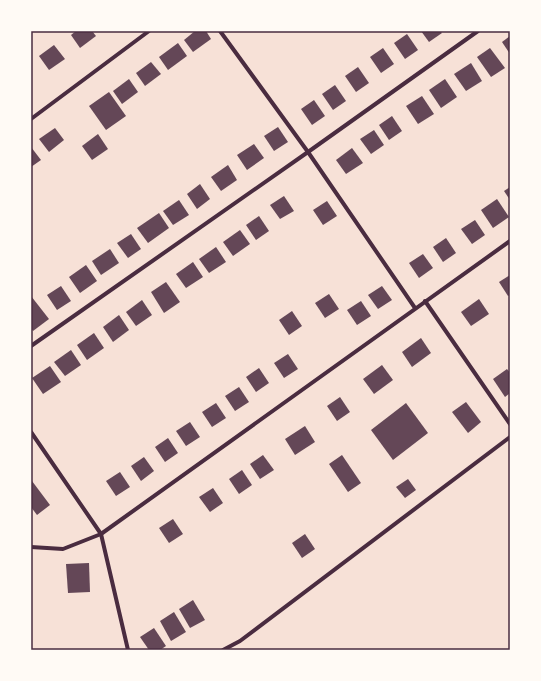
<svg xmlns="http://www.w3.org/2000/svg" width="541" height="681" font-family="'Golos Text',sans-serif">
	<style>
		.building { fill: #644757 }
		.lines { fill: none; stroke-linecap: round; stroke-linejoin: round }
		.minor { stroke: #4a2c40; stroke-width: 4 }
		.neatline { fill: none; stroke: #4a2c40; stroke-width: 1.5 }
	</style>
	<rect width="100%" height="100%" fill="#f7e1d7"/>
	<g class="building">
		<path d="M76,31H92L96,36L80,48L71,35Z"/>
		<path d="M195,31H206L211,39L193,52L184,40Z"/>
		<path d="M421,31H440L442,33L429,42Z"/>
		<path d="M407,34L418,50L405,59L394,43Z"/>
		<path d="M510,36V54L502,42Z"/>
		<path d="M178,43L187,56L168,70L159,57Z"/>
		<path d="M54,45L65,59L49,70L39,56Z"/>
		<path d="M383,48L394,64L381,73L370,57Z"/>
		<path d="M490,48L505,68L491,77L477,57Z"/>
		<path d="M151,62L161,74L145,86L136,73Z"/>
		<path d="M471,63L482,81L466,91L454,74Z"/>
		<path d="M358,67L369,83L356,92L345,76Z"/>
		<path d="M129,79L138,92L122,104L113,91Z"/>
		<path d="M445,79L457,97L441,108L429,90Z"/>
		<path d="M335,85L346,101L333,110L322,94Z"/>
		<path d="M109,92L126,116L106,130L89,106Z"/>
		<path d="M422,96L434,114L418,124L406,106Z"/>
		<path d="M314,100L325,116L312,125L301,109Z"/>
		<path d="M392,116L402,131L389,140L379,125Z"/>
		<path d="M278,127L288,142L274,151L264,136Z"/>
		<path d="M55,128L64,140L49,152L39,139Z"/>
		<path d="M374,130L384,145L371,154L360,139Z"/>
		<path d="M98,134L108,149L92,160L82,146Z"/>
		<path d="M254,144L264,158L247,170L237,155Z"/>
		<path d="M31,147L41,160L31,167Z"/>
		<path d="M352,148L363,163L346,174L336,160Z"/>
		<path d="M228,165L237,180L221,191L211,177Z"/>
		<path d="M200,184L210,199L197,209L187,194Z"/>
		<path d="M510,187V200L504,191Z"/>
		<path d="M284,196L294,211L280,219L270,205Z"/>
		<path d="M497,199L509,217L493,228L481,210Z"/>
		<path d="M179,200L189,215L173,225L163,211Z"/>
		<path d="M327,201L337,216L323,225L313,210Z"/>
		<path d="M159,213L169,228L148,243L137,228Z"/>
		<path d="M259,216L269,231L256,240L246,225Z"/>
		<path d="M475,220L485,235L472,244L461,229Z"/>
		<path d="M240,230L250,244L233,256L223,242Z"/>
		<path d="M131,234L141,249L128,258L117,243Z"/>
		<path d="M446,238L456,253L443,262L433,247Z"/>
		<path d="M216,247L226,262L209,273L199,259Z"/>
		<path d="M110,249L119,263L101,275L92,261Z"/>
		<path d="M423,254L433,268L419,278L409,263Z"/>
		<path d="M193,262L203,277L186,288L176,274Z"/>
		<path d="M86,265L97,281L80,293L69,277Z"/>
		<path d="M510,275V295L508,296L499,282Z"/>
		<path d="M166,282L180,302L164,313L151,292Z"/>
		<path d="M61,286L71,301L57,310L47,295Z"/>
		<path d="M382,286L392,300L378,309L368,295Z"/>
		<path d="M329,294L339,309L325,318L315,303Z"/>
		<path d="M31,296L49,319L33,331L31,328Z"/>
		<path d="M479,299L489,314L471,326L461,312Z"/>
		<path d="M142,300L152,315L136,326L126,312Z"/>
		<path d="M361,301L371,316L357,325L347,310Z"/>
		<path d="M292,311L302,326L289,335L279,320Z"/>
		<path d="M119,315L129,330L113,342L103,327Z"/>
		<path d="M94,333L104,348L87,360L77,345Z"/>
		<path d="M421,338L431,353L412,367L402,352Z"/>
		<path d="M71,350L81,365L65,376L54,362Z"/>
		<path d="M288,354L298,369L284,378L274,363Z"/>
		<path d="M382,365L393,380L374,394L363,379Z"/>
		<path d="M50,366L61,382L43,394L32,378Z"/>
		<path d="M259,368L269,383L256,392L246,377Z"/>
		<path d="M507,369L510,373V393L505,397L493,379Z"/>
		<path d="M239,387L249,402L235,411L225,396Z"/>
		<path d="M340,397L350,412L337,421L327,406Z"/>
		<path d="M466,402L481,422L468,433L452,412Z"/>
		<path d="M216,403L226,418L212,427L202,412Z"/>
		<path d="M406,403L428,433L393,460L371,430Z"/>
		<path d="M190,422L200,437L186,446L176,431Z"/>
		<path d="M305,426L315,442L295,455L285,439Z"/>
		<path d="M168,438L178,453L165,462L155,447Z"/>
		<path d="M263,455L274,470L260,479L250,464Z"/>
		<path d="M342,455L361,483L348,492L329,464Z"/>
		<path d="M144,457L154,471L141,481L131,466Z"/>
		<path d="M242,470L252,485L239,494L229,479Z"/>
		<path d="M120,472L130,487L116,496L106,481Z"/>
		<path d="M408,479L416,490L405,498L396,487Z"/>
		<path d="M32,481L50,505L37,515L31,507V482Z"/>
		<path d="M213,488L223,503L210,512L199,497Z"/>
		<path d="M173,519L183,534L169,543L159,528Z"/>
		<path d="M305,534L315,549L302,558L292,543Z"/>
		<path d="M89,563L90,592L68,593L66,564Z"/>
		<path d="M193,600L205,620L190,628L179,609Z"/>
		<path d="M174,612L186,632L171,641L160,621Z"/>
		<path d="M154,628L166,646L160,650H149L140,637Z"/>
	</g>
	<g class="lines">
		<g class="minor">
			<path d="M220,31L308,152L415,308"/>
			<path d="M31,119L149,31"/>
			<path d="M425,301L510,424"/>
			<path d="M31,346L308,152L478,31"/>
			<path d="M31,432L101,534L128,650"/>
			<path d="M31,547L63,549L101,534L510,241"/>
			<path d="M223,650L240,641L510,437"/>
		</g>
	</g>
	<rect width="541" height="681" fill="none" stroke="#fffaf5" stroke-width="64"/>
	<rect x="32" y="32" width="477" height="617" class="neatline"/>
</svg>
